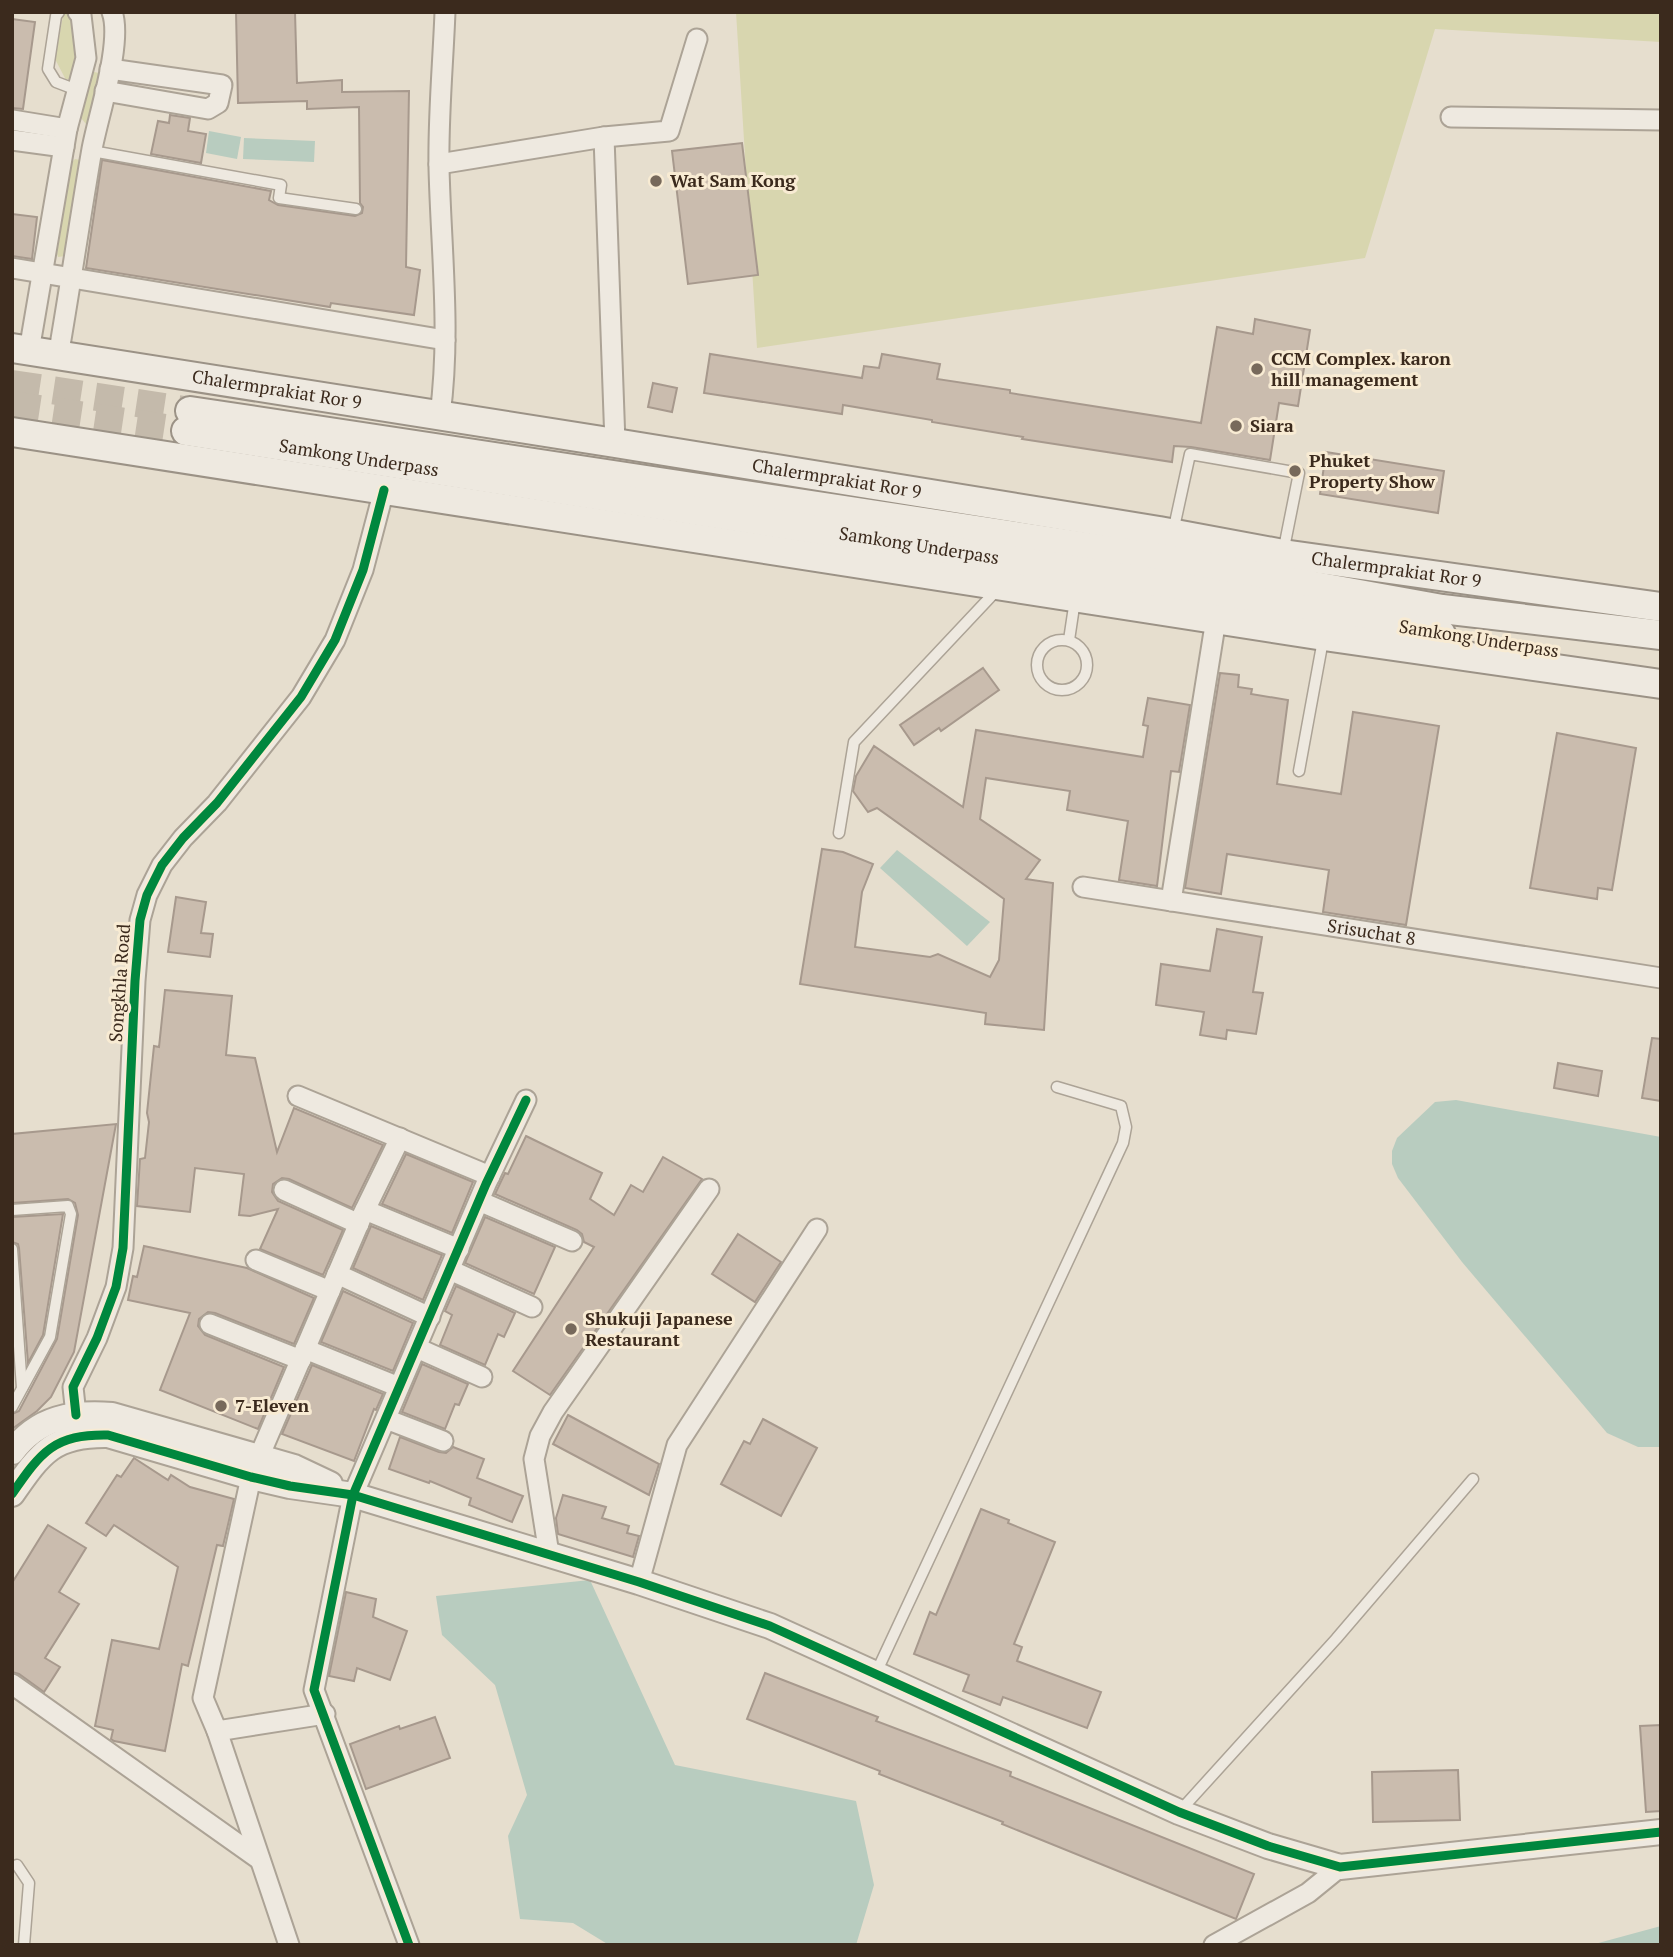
<svg xmlns="http://www.w3.org/2000/svg" width="1673" height="1957" font-family="'PT Serif',serif">
	<style>
		.green { fill: #d8d6af }
		.water { fill: #b8ccbf }
		.building { fill: #cabcae; stroke: #a7998d; stroke-width: 2 }
		.lines { fill: none; stroke-linecap: round; stroke-linejoin: round }
		.secondary-tunnel { stroke: #c4baab; stroke-width: 28; stroke-dasharray: 28 14; stroke-linecap: butt }
		.service-casing { stroke: #aca396; stroke-width: 13 }
		.minor-casing { stroke: #aca396; stroke-width: 23 }
		.tertiary-casing { stroke: #aca396; stroke-width: 28 }
		.secondary-casing { stroke: #9b9286; stroke-width: 32 }
		.service { stroke: #eee9e0; stroke-width: 10 }
		.minor { stroke: #eee9e0; stroke-width: 19 }
		.tertiary { stroke: #eee9e0; stroke-width: 24 }
		.secondary { stroke: #eee9e0; stroke-width: 28 }
		.cycleway-casing { stroke: #f8ebd3; stroke-width: 13 }
		.cycleway { stroke: #00873e; stroke-width: 9 }
		.poi-dot { fill: #77695b; stroke: #f8ebd3; stroke-width: 2.5 }
		.labels { text-anchor: middle; stroke-width: 6; stroke-linejoin: round; paint-order: stroke }
		.poi-label { font-size: 18px; font-weight: bold; fill: #3b2a1d; stroke: #f8ebd3; text-anchor: start }
		.street-label { font-size: 18px; fill: #3b2a1d; stroke: #f8ebd3 }
	</style>
	<rect width="100%" height="100%" fill="#e6dece"/>
	<g class="green">
		<path d="M736,12H1661V42L1435,29L1365,258L757,348Z"/>
		<path d="M66,13L71,14L73,18L77,59L73,77L66,80L55,59L63,16Z"/>
		<path d="M94,72L99,73L100,76L90,121L86,124L81,118L91,74Z"/>
		<path d="M75,159L80,160L82,164L65,256L58,257L57,254L72,162Z"/>
	</g>
	<g class="water">
		<path d="M209,131L241,137L237,159L206,153Z"/>
		<path d="M244,138L315,141L314,162L243,159Z"/>
		<path d="M897,850L990,922L967,946L880,868Z"/>
		<path d="M1456,1100L1661,1137V1447H1638L1607,1433L1462,1262L1398,1178L1392,1164V1151L1397,1138L1435,1102Z"/>
		<path d="M590,1580L675,1765L856,1801L874,1885L856,1945H609L573,1923L520,1919L508,1836L527,1795L495,1685L442,1635L436,1596Z"/>
		<path d="M1661,1926V1945H1591Z"/>
	</g>
	<g class="building">
		<path d="M236,12H295L297,83L342,80V92L409,91L406,267L420,270L414,315L331,303L330,307L86,268L102,160L271,191L269,200L278,205L355,216L362,213L363,207L360,203L359,107L307,109V101L238,103Z"/>
		<path d="M12,19L35,22L23,109L12,108Z"/>
		<path d="M170,115L190,118L188,131L206,134L201,163L151,154L158,121L169,123Z"/>
		<path d="M742,143L758,275L688,284L672,151Z"/>
		<path d="M12,214L37,217L32,259L12,256Z"/>
		<path d="M1255,319L1310,330L1298,406L1279,403L1270,460L1191,447L1174,446L1172,462L1022,439L1023,437L932,422V420L843,405L842,414L704,393L710,354L862,378L864,366L879,368L882,354L940,364L937,379L1010,390V393L1201,423L1217,327L1253,334Z"/>
		<path d="M653,383L677,388L672,412L648,407Z"/>
		<path d="M1326,452L1444,471L1438,513L1320,494Z"/>
		<path d="M983,668L999,690L941,731L939,728L914,745L900,725Z"/>
		<path d="M1220,673L1239,675L1238,687L1252,689L1251,694L1288,700L1277,784L1341,794L1353,712L1439,726L1406,925L1323,912L1329,870L1227,854L1221,894L1185,888Z"/>
		<path d="M1148,698L1190,705L1179,772L1171,771L1157,886L1119,880L1128,821L1067,810L1070,791L986,778L980,819L1040,860L1026,879L1053,883L1044,1030L985,1024L986,1013L800,984L822,849L843,852L873,864L862,892L855,947L930,957L938,954L990,977L999,960L1004,899L877,808L868,812L853,791L856,776L874,746L963,807L976,730L1143,757L1148,726L1143,725Z"/>
		<path d="M1557,733L1636,748L1612,890L1598,888L1597,899L1530,888Z"/>
		<path d="M176,897L206,902L201,933L213,934L210,957L168,952Z"/>
		<path d="M1217,929L1262,937L1253,992L1263,993L1256,1034L1227,1030L1226,1039L1200,1035L1204,1012L1156,1005L1161,964L1210,971Z"/>
		<path d="M165,990L232,996L226,1055L255,1058L277,1152L294,1108L383,1145L352,1208L289,1179L282,1178L273,1184L272,1192L278,1201L343,1230L323,1275L260,1249L278,1209L250,1216L239,1215L244,1174L195,1168L190,1212L137,1206L140,1159L145,1158L149,1122L147,1113L154,1046L159,1047Z"/>
		<path d="M1652,1038L1661,1039V1101L1642,1098Z"/>
		<path d="M1558,1063L1602,1071L1598,1096L1554,1088Z"/>
		<path d="M116,1124L74,1352L51,1397L37,1411L12,1429V1414L19,1411L57,1339L78,1215L75,1203L68,1199L12,1203V1134Z"/>
		<path d="M526,1136L602,1173L590,1199L614,1215L631,1185L643,1192L663,1157L702,1179L550,1395L513,1371L594,1247L584,1242L582,1234L577,1230L495,1194L505,1173L508,1174Z"/>
		<path d="M406,1154L473,1182L452,1233L382,1204Z"/>
		<path d="M63,1214L43,1335L28,1363L19,1248L18,1244L12,1242V1217Z"/>
		<path d="M485,1217L555,1247L534,1294L465,1263Z"/>
		<path d="M371,1226L442,1255L423,1300L353,1268Z"/>
		<path d="M738,1234L781,1262L755,1302L712,1274Z"/>
		<path d="M144,1246L247,1268L314,1298L294,1344L215,1313L208,1312L199,1319L198,1326L205,1335L284,1367L258,1429L160,1390L190,1313L128,1300L133,1276L137,1277Z"/>
		<path d="M456,1286L515,1313L504,1337L498,1334L485,1365L440,1345L452,1315L445,1311Z"/>
		<path d="M343,1291L413,1323L393,1371L321,1342Z"/>
		<path d="M422,1364L468,1384L459,1405L455,1404L445,1429L402,1412Z"/>
		<path d="M312,1365L383,1394L376,1410L374,1409L354,1461L282,1434Z"/>
		<path d="M568,1415L659,1464L649,1495L553,1444Z"/>
		<path d="M763,1419L817,1448L781,1516L721,1484L744,1441L750,1444Z"/>
		<path d="M400,1437L439,1452L446,1453L453,1447L484,1459L477,1478L523,1496L512,1522L469,1505L471,1498L430,1481L429,1483L389,1469Z"/>
		<path d="M134,1458L168,1480L171,1475L190,1487L234,1499L223,1546L217,1545L188,1666L182,1664L165,1751L114,1741L111,1739L113,1730L95,1726L112,1640L159,1649L178,1567L114,1525L106,1536L86,1523L117,1475L121,1477Z"/>
		<path d="M563,1495L606,1507L602,1518L629,1526L627,1533L639,1536L633,1557L558,1534L556,1518Z"/>
		<path d="M981,1509L1009,1520L1008,1523L1055,1542L1014,1644L1022,1647L1017,1661L1101,1692L1087,1728L1003,1697L1000,1705L963,1691L969,1675L914,1654L930,1612L936,1615Z"/>
		<path d="M48,1525L86,1548L59,1592L79,1604L45,1658L60,1667L44,1692L19,1674L12,1672V1583Z"/>
		<path d="M346,1592L376,1599L373,1617L407,1631L390,1680L357,1668L354,1681L329,1676Z"/>
		<path d="M765,1673L878,1717L876,1721L1011,1772L1010,1776L1254,1874L1236,1919L1002,1824L1003,1822L879,1774L880,1771L747,1719Z"/>
		<path d="M435,1717L450,1758L366,1789L350,1744L399,1726L400,1729Z"/>
		<path d="M1661,1725V1811L1646,1812L1640,1726Z"/>
		<path d="M1458,1770L1460,1820L1373,1822L1372,1772Z"/>
	</g>
	<g class="lines">
		<g class="secondary-tunnel">
			<path d="M12,384L190,411"/>
			<path d="M12,405L186,431"/>
		</g>
		<defs>
			<g id="service">
				<path d="M59,12L56,16L48,69L56,82L77,90"/>
				<path d="M92,151L281,185L279,198L356,209"/>
				<path d="M1173,532L1190,454L1299,473L1283,553"/>
				<path d="M1069,640L1075,600"/>
				<circle cx="1062" cy="665" r="25"/>
				<path d="M1299,771L1323,640"/>
				<path d="M839,833L854,742L996,591"/>
				<path d="M12,1210L68,1206L71,1214L50,1337L12,1407"/>
				<path d="M12,1249L22,1388"/>
				<path d="M876,1673L1123,1143L1126,1127L1121,1106L1057,1087"/>
				<path d="M1179,1812L1336,1639L1473,1479"/>
				<path d="M17,1865L29,1883L24,1945"/>
			</g>
			<g id="minor">
				<path d="M105,91L208,109L218,103L222,85L110,69"/>
				<path d="M1451,117L1661,120"/>
				<path d="M12,120L67,129"/>
				<path d="M604,137L615,443"/>
				<path d="M12,140L64,147"/>
				<path d="M439,164L604,137L669,131L697,39"/>
				<path d="M12,268L445,340"/>
				<path d="M29,351L67,129L86,58L81,15L78,12"/>
				<path d="M58,357C70,288 80,218 92,149C98,116 123,42 112,12"/>
				<path d="M440,415C451,333 441,250 439,168C438,116 443,64 445,12"/>
				<path id="s1" d="M1083,887L1661,978"/>
				<path d="M1171,901L1216,619"/>
				<path d="M298,1096L490,1176"/>
				<path d="M284,1190L359,1224"/>
				<path d="M479,1201L572,1241"/>
				<path d="M365,1210L459,1249"/>
				<path d="M256,1260L330,1291"/>
				<path d="M450,1270L532,1307"/>
				<path d="M337,1274L430,1317"/>
				<path d="M210,1324L301,1360"/>
				<path d="M417,1348L482,1377"/>
				<path d="M305,1349L399,1387"/>
				<path d="M76,1415L73,1387L97,1338L116,1287L123,1248L135,981L140,920L147,895L162,865L183,838L217,803L301,697L335,640L363,570L384,490"/>
				<path d="M386,1419L443,1441"/>
				<path d="M259,1457L362,1216L400,1138"/>
				<path d="M251,1477L203,1698L217,1731L289,1945"/>
				<path d="M549,1554L534,1459L540,1436L553,1412L709,1189"/>
				<path d="M639,1582L677,1445L817,1229"/>
				<path d="M12,1684L259,1859"/>
				<path d="M217,1731L325,1714"/>
				<path d="M409,1945L314,1690L353,1495L486,1184L526,1100"/>
				<path d="M1214,1945L1308,1893L1340,1867"/>
			</g>
			<g id="tertiary">
				<path d="M12,1452C38,1417 72,1412 112,1415L294,1467L330,1484"/>
				<path d="M12,1494C41,1452 54,1434 108,1435L251,1477L290,1486L353,1495L639,1582L770,1626L1179,1812L1268,1846L1340,1867L1661,1832"/>
			</g>
			<g id="secondary">
				<path id="s2" d="M12,348L615,443L1159,531L1283,554L1661,607"/>
				<path d="M190,411L1154,557L1442,609L1661,635"/>
				<path id="s3" d="M186,431L1151,582L1441,634"/>
				<path d="M12,432L1324,636L1661,684"/>
			</g>
		</defs>
		<use href="#service" class="service-casing"/>
		<use href="#minor" class="minor-casing"/>
		<use href="#tertiary" class="tertiary-casing"/>
		<use href="#secondary" class="secondary-casing"/>
		<use href="#service" class="service"/>
		<use href="#minor" class="minor"/>
		<use href="#tertiary" class="tertiary"/>
		<use href="#secondary" class="secondary"/>
		<defs>
			<g id="cycleway">
				<path d="M76,1415L73,1387L97,1338L116,1287L123,1248L135,981L140,920L147,895L162,865L183,838L217,803L301,697L335,640L363,570L384,490"/>
				<path d="M12,1494C41,1452 54,1434 108,1435L251,1477L290,1486L353,1495L639,1582L770,1626L1179,1812L1268,1846L1340,1867L1661,1832"/>
				<path d="M409,1945L314,1690L353,1495L486,1184L526,1100"/>
			</g>
		</defs>
		<use href="#cycleway" class="cycleway-casing"/>
		<use href="#cycleway" class="cycleway"/>
	</g>
	<g class="poi-dot">
		<circle cx="656" cy="181" r="7"/>
		<circle cx="1257" cy="369" r="7"/>
		<circle cx="1236" cy="426" r="7"/>
		<circle cx="1295" cy="471" r="7"/>
		<circle cx="571" cy="1329" r="7"/>
		<circle cx="221" cy="1406" r="7"/>
	</g>
	<g class="labels">
		<g class="poi-label">
			<text x="670" y="187">Wat Sam Kong</text>
			<text x="1271" y="365">CCM Complex. karon<tspan x="1271" dy="21">hill management</tspan></text>
			<text x="1250" y="432">Siara</text>
			<text x="1309" y="467">Phuket<tspan x="1309" dy="21">Property Show</tspan></text>
			<text x="585" y="1325">Shukuji Japanese<tspan x="585" dy="21">Restaurant</tspan></text>
			<text x="235" y="1412">7-Eleven</text>
		</g>
		<g class="street-label">
			<text dy="6" stroke="none"><textPath href="#s2" startOffset="268">Chalermprakiat Ror 9</textPath></text>
			<text dy="6" stroke="none"><textPath href="#s3" startOffset="175">Samkong Underpass</textPath></text>
			<text dy="6" stroke="none"><textPath href="#s2" startOffset="835">Chalermprakiat Ror 9</textPath></text>
			<text dy="6" stroke="none"><textPath href="#s3" startOffset="742">Samkong Underpass</textPath></text>
			<text dy="6" stroke="none"><textPath href="#s2" startOffset="1402">Chalermprakiat Ror 9</textPath></text>
			<text transform="translate(1479 639) rotate(9)" y="6">Samkong Underpass</text>
			<text dy="6" stroke="none"><textPath href="#s1" startOffset="292">Srisuchat 8</textPath></text>
			<text transform="translate(120 983) rotate(-86)" y="6">Songkhla Road</text>
		</g>
	</g>
	<rect width="1673" height="1957" fill="none" stroke="#3b2a1d" stroke-width="28"/>
</svg>
